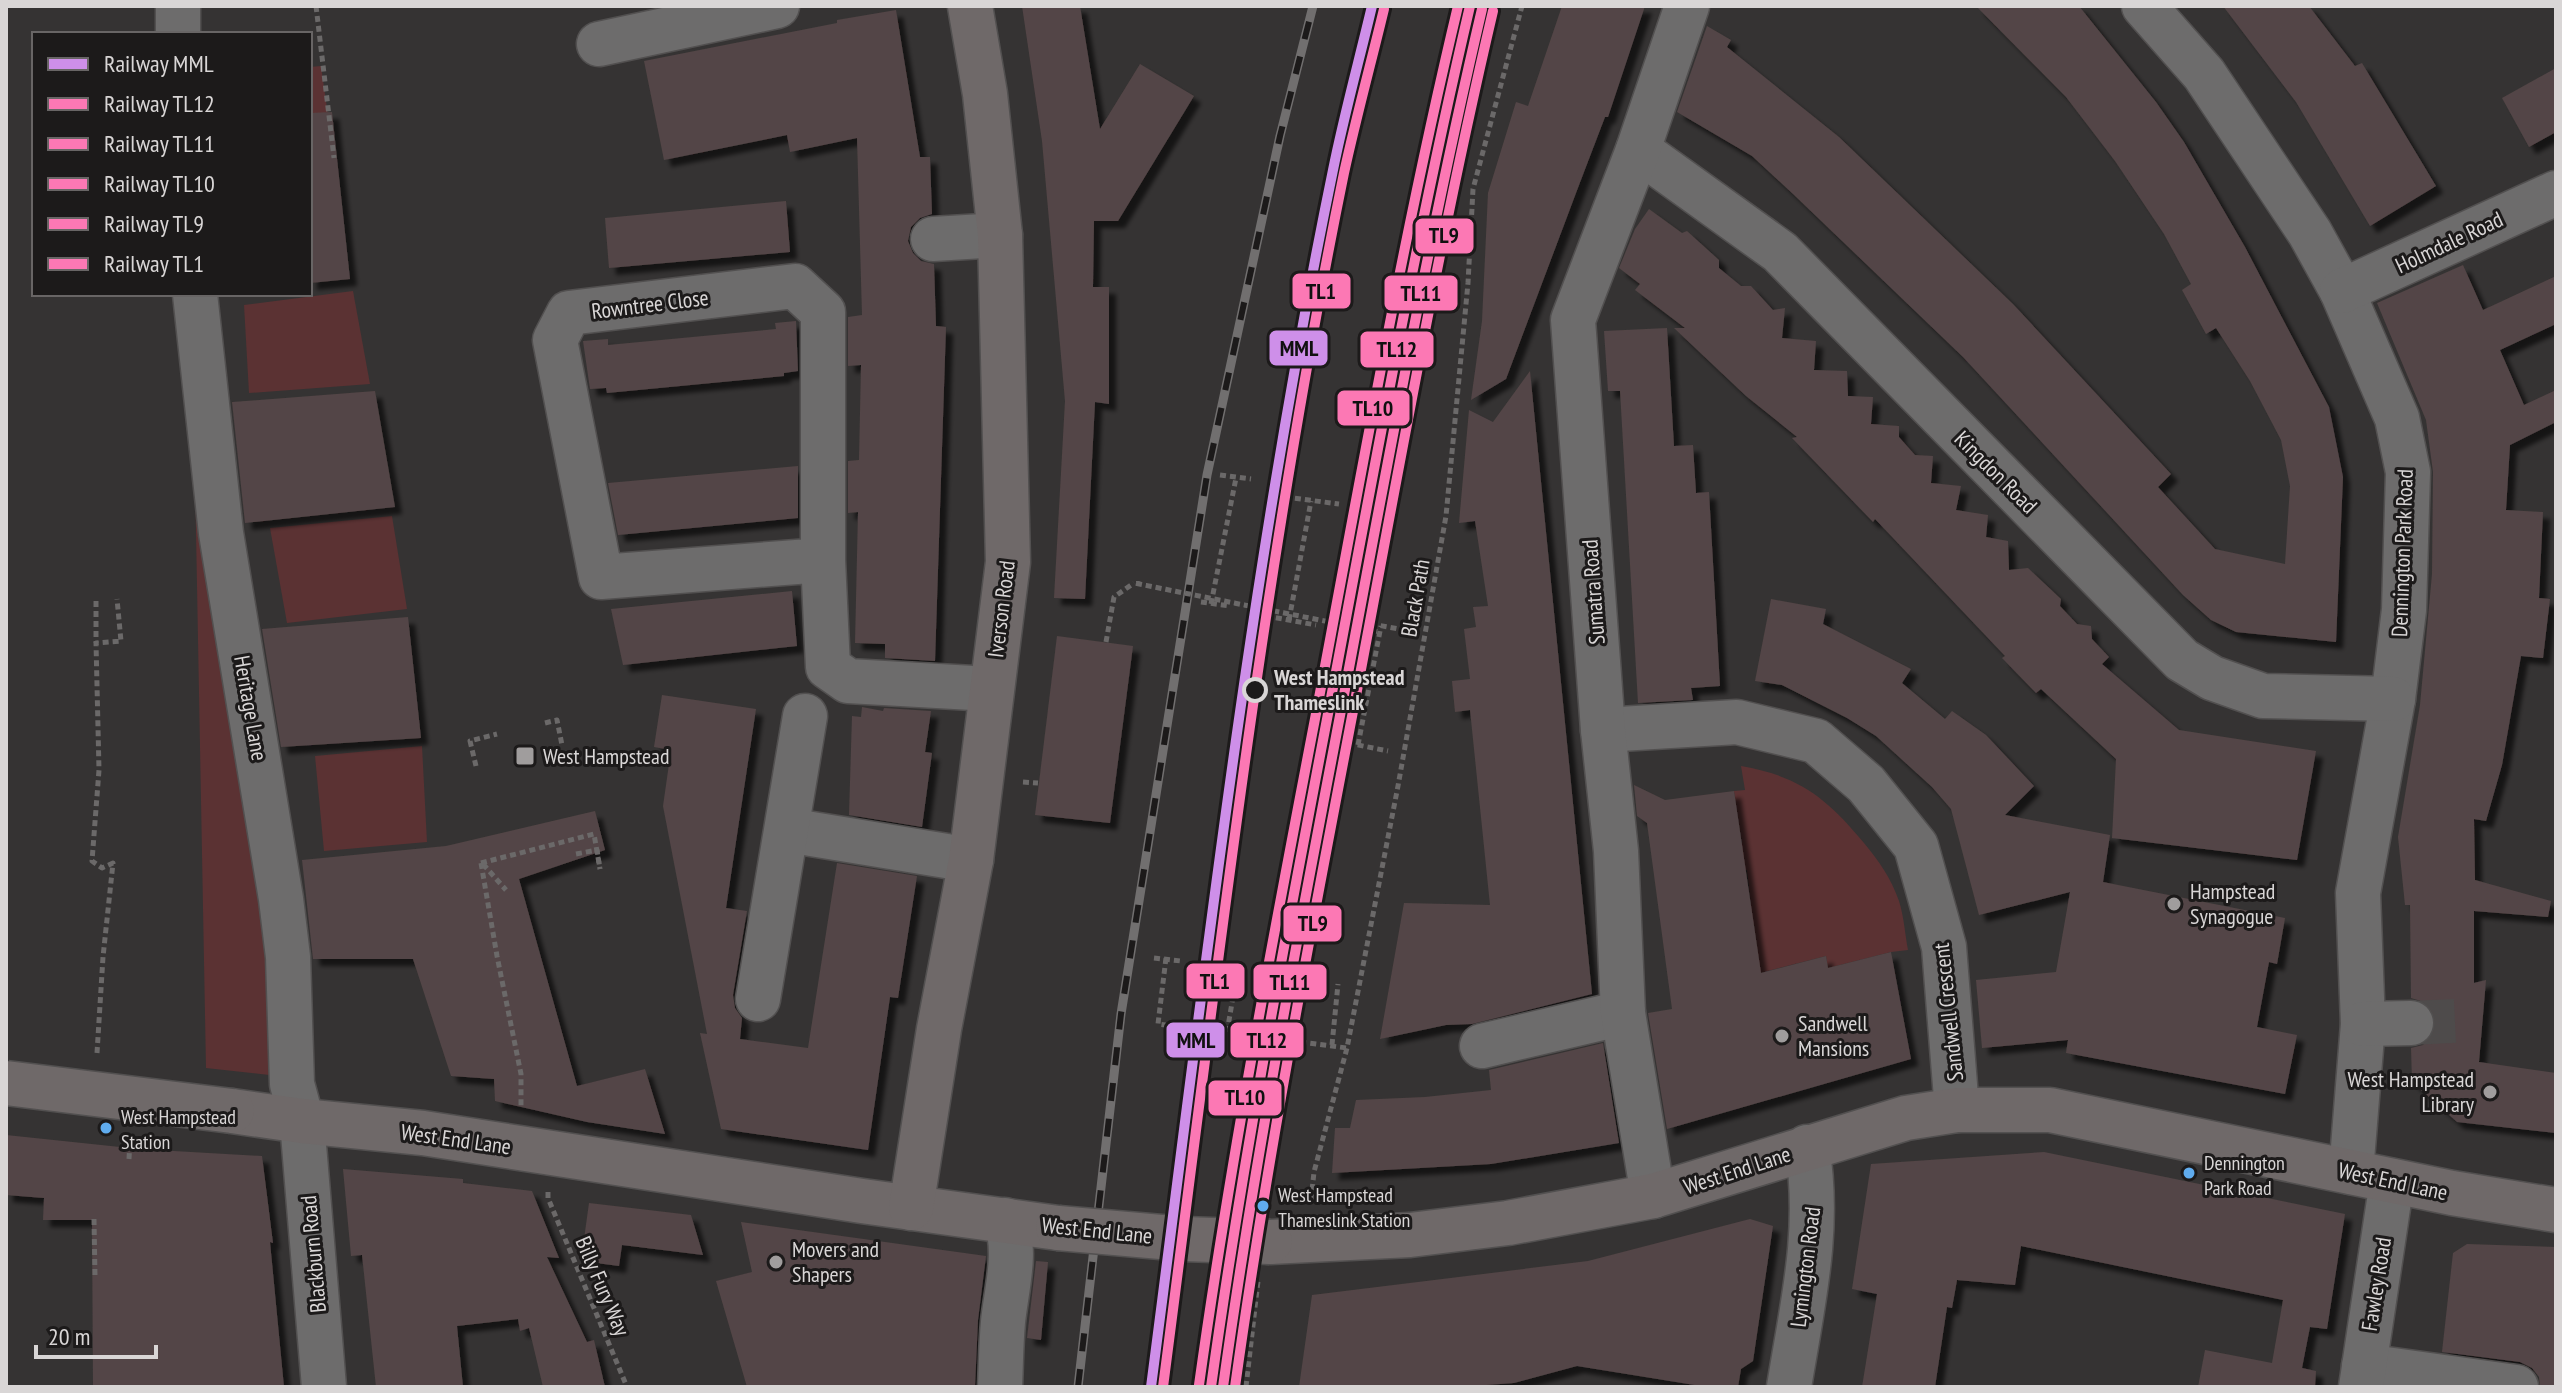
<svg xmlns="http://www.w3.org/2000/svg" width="2562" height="1393" font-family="'PT Sans Narrow',sans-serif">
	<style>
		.green { fill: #5b3233 }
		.building { fill: #534546; filter: url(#shadow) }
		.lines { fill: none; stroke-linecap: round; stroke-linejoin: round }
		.minor-tunnel { stroke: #4e4b4b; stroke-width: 44; stroke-dasharray: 44 22; stroke-linecap: butt }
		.minor-casing { stroke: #525050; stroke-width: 47 }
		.major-casing { stroke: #525050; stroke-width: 47 }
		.path { stroke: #6b6969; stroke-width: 5; stroke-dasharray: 6 4; stroke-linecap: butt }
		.minor { stroke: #6d6c6c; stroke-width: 44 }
		.major { stroke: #6f6969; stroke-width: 44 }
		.rail-casing { stroke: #716f6f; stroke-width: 9 }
		.rail { stroke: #1c1a1a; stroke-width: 6; stroke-dasharray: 18; stroke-linecap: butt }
		.major-bridge-casing { stroke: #525050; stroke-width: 47; stroke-linecap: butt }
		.path-bridge { stroke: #6b6969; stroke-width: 5; stroke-dasharray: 6 4; stroke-linecap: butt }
		.major-bridge { stroke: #6f6969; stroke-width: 44 }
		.rail-1-casing { stroke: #1c1a1a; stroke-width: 16 }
		.rail-2-casing { stroke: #1c1a1a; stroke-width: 16 }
		.rail-3-casing { stroke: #1c1a1a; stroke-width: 16 }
		.rail-4-casing { stroke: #1c1a1a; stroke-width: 16 }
		.rail-5-casing { stroke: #1c1a1a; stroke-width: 16 }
		.rail-6-casing { stroke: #1c1a1a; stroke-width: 16 }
		.rail-1 { stroke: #ce8fe9; stroke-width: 10 }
		.rail-2 { stroke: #fc78b4; stroke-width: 10 }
		.rail-3 { stroke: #fc78b4; stroke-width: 10 }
		.rail-4 { stroke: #fc78b4; stroke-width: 10 }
		.rail-5 { stroke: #fc78b4; stroke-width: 10 }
		.rail-6 { stroke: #fc78b4; stroke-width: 10 }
		.stop-dot { fill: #1c1a1a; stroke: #d9d6d6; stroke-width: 4 }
		.poi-dot { fill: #a09d9d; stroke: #1c1a1a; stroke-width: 3 }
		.bus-dot { fill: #60acee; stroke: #1c1a1a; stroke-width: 3 }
		.labels { text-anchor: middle; stroke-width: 6; stroke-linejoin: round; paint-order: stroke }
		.bus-label { font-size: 20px; fill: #d9d6d6; stroke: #1c1a1a; text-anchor: start }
		.street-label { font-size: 22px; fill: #d9d6d6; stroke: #1c1a1a }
		.stop-label { font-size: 22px; font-weight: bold; fill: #d9d6d6; stroke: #1c1a1a; text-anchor: start }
		.poi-label { font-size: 22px; fill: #d9d6d6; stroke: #1c1a1a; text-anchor: start }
		.line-badge { stroke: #1c1a1a; stroke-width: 3 }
		.pale-badge-label { font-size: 22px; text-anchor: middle; font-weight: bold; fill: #111 }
	</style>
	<defs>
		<filter id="shadow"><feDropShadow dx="7" dy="7" stdDeviation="2" flood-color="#0009"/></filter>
	</defs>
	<rect width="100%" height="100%" fill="#353333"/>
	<g class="green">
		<path d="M321,66L334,158L310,160V67Z"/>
		<path d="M353,291L370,384L249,393L244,305Z"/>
		<path d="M195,478L272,954L278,1076L206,1068Z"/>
		<path d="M392,516L407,609L287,623L270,528Z"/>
		<path d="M422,746L427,842L324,851L315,756Z"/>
		<path d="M1741,766C1799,776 1827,798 1864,843C1879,861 1891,878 1899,901C1904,917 1905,934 1908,950L1891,952L1828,968L1826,956L1729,981L1759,960L1754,925L1744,927L1741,906L1751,905L1747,870L1736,871L1707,848L1742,843L1734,791L1745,790Z"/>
	</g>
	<g class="building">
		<path d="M1022,6H1080L1100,129L1140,64L1194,96L1118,221H1094L1093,287H1109V404L1095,402L1085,599L1054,598L1065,401L1042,141Z"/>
		<path d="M1562,6H1645L1608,117H1605L1579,185L1506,379L1471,400L1482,321L1488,193L1516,102L1528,106Z"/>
		<path d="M1976,6H2079L2156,102L2184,142L2245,247L2329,407L2343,477L2336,642L2236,632L2211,620L2183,595L1963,357L1793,194L1752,156L1677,112L1707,26L1731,40L1727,47L1839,137L2013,304L2171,474L2158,487L2215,549L2285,564L2290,486L2281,440L2250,381L2216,328L2206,334L2182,290L2191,284L2164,234L2115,161L2066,97Z"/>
		<path d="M2223,6H2309L2355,66L2362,63L2436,186L2370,226L2296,102Z"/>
		<path d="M896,10L920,157H930L932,214L920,218L911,227L908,241L913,253L921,261L934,264L936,326L946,327L935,661L885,658V644L855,643L858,512L848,513V461L859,460L861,365L848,366V317L862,315L857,138L790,152L787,135L664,160L644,61L837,23V20Z"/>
		<path d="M2556,68V132L2529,147L2502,98Z"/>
		<path d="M332,112L350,279L310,283V113Z"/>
		<path d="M786,201L790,252L609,268L605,218Z"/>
		<path d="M1649,209L1682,233L1687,231L1719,260V268L1741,286H1751L1773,310L1785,308L1782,338L1816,341L1814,370L1847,371L1848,396L1873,397L1871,424L1899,426V437L1915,455L1933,456L1931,483L1961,486L1956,510L1988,515L1986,537L2008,541L2009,570L2028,568L2061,599L2060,606L2077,624L2091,626L2092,639L2109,657L2102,664L2179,730L2316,751L2297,860L2112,838L2116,759L2041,689L2036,693L2002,658L2005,656L1875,519L1873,522L1792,438L1797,437L1746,396L1674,328H1685L1635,290L1640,284L1619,268L1635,229Z"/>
		<path d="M2463,265L2483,310L2556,276V324L2500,350L2524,405L2556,390V422L2510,445L2506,510L2543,512L2539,598L2550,599L2543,658L2521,656L2502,765L2486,821L2474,819L2475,880L2551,901L2548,917L2474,911V983L2486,980L2479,1062L2556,1073V1133L2457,1122L2412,1082L2411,1048L2423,1045L2432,1036L2436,1022L2433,1011L2424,1002L2411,998L2410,905H2405L2398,837L2420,705L2432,574L2433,472L2426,420L2377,303Z"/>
		<path d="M796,321L798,371L784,373V376L607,393L606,388L590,389L583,341L608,339V345L776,329L775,323Z"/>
		<path d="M1667,328L1674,446L1693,445L1696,493L1709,492L1720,686L1691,688L1693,700L1638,703L1620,391H1608L1604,331Z"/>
		<path d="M1530,371L1592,994L1472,1024L1446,1025L1380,1039L1404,903L1490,905L1470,710L1455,712L1452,681L1470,679L1464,629L1476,627L1473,607L1488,606L1475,521L1459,523L1469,410L1493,422Z"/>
		<path d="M375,391L395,507L245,523L232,402Z"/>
		<path d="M798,466V518L618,535L608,483Z"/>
		<path d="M792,591L797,646L623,665L611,609Z"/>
		<path d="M1771,599L1826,609L1823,624L1911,669L1902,683L1945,719L1952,711L1986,735L2034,786L2005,815L2110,835L2103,882L2285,918L2277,964L2269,962L2257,1027L2297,1035L2285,1094L2066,1053L2068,1040L1982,1048L1976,980L2056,972L2070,892L1979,915L1951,809L1932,787L1876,736L1847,718L1782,685L1755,681Z"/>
		<path d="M408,617L421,738L281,747L262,629Z"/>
		<path d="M1057,636L1133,646L1110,823L1035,815Z"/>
		<path d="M662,695L756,709L726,908L747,911L733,995L735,1008L742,1018L740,1039L808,1048L837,863L917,876L898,998L890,997L868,1150L721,1129L700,1033L707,1034L663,806L671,750L654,747Z"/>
		<path d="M862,707L883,711L884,708L931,711L925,752L932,753L922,827L849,815L852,716L861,717Z"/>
		<path d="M1634,785L1665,800L1734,791L1761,973L1826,956L1828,968L1891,952L1911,1059L1667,1129L1648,1013L1672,1009L1647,823L1637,816Z"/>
		<path d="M595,811L605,850L519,879L577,1086L645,1069L665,1134L587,1122L495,1101L494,1079L451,1076L413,959H313L302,860L446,846Z"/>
		<path d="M1603,1043L1619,1143L1491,1164L1332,1173L1335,1128H1350L1356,1100L1425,1097L1491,1090L1489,1070Z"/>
		<path d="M6,1135L139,1149L262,1156L273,1243L270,1242L284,1387H93L92,1220H43L44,1198L6,1195Z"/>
		<path d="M2044,1152L2345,1214L2327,1329L2310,1327L2302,1368L2316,1371L2315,1387H2198L2205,1350L2272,1363L2283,1300L2021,1246L2015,1285L1957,1280L1952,1308L1947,1307L1935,1387H1862L1877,1294L1852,1289L1871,1164Z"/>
		<path d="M343,1169L463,1179V1183L532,1191L559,1258L547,1257L587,1342L594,1340L605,1387H543L529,1328L520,1331L518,1319L457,1326L463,1387H376L362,1255L351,1256Z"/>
		<path d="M589,1203L691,1215L703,1255L622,1245L619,1266L581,1261Z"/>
		<path d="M1750,1219L1773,1226L1753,1361L1741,1369L1738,1387H1707L1577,1366L1514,1383L1459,1387H1299L1312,1295L1588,1261Z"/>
		<path d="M741,1222L986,1256L978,1320L975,1387H747L716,1281L752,1272Z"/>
		<path d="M2467,1244L2556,1247V1387H2540L2539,1377L2532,1368L2520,1362L2442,1352L2453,1253Z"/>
		<path d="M1036,1261L1048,1262L1041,1340L1027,1338Z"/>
	</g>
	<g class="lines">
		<path class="minor-tunnel" d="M2411,1023L2473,1020"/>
		<defs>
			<g id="minor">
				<path d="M2144,6L2204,74L2310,233L2342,291L2397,418L2408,472L2404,610L2393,699L2358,893L2363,1024L2351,1172"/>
				<path d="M178,34V6"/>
				<path d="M599,44L777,6"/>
				<path d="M1638,150L1780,252L2182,660L2212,678L2263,696L2393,699"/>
				<path d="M933,239L1000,235"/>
				<path d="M2342,291L2556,193"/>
				<path d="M195,294L221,533L281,899L288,957L292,1084L302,1121L324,1387"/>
				<path d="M823,560L601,577L555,340L569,313L795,286L823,312V560L828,667L848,681L991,689"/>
				<path d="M1603,730L1737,722L1816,741L1866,784L1916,846L1944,947L1957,1110"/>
				<path d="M787,830L971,860"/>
				<path d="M758,999L805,716"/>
				<path d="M2363,1024L2411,1023"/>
				<path d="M1482,1046L1623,1013"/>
				<path d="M1653,1196L1623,1013L1616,851L1603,730L1573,320L1638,150L1687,6"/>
				<path d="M2364,1366L2516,1387"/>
				<path d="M1000,1387C1001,1365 1001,1344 1003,1322C1006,1291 1018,1250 1005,1220"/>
				<path d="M1789,1387C1802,1306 1821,1230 1807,1147"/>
				<path d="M2361,1387L2392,1181"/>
			</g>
			<g id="major">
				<path d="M232,1111L302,1121L423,1133L862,1201L1058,1228"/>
				<path d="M911,1208L939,1029L971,860L1008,562L1000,235L985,94L970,6"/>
				<path d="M1270,1242L1410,1235L1508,1223L1653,1196L1906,1118L1957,1110H2050L2452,1193L2556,1210"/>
			</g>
		</defs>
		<use href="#minor" class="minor-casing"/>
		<use href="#major" class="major-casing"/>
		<g class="path">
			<path d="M316,6L334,158"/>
			<path d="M1220,475L1251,479"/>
			<path d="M1285,497L1339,504"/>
			<path d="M96,601V643"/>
			<path d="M1201,602L1230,606"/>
			<path d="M1211,604L1236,478"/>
			<path d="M1266,616L1316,625"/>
			<path d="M1289,620L1311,501"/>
			<path d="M1361,622L1410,631"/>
			<path d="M1106,642L1114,597L1134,583"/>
			<path d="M545,723L557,720L562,745"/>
			<path d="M1338,741L1388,751"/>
			<path d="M1358,745L1381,626"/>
			<path d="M476,766L470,741L497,734"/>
			<path d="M1023,782L1038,783"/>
			<path d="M576,854L597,850L600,869"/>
			<path d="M481,863L497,956L521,1074V1106"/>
			<path d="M483,864L506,890"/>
			<path d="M1154,958L1181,961"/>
			<path d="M1166,958L1158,1024L1347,1048"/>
			<path d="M1227,1032L1239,962"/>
			<path d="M1332,1045L1338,984"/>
			<path d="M97,1053L103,957L113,863L102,868L92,861L99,770L96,643L121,641L117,599"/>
			<path d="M129,1159L130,1140"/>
			<path d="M548,1192V1198L627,1387"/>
			<path d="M1311,1200L1314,1172L1347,1048L1398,786L1446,516L1468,283L1473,189L1522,6"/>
			<path d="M94,1219L95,1276"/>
			<path d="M1246,1387L1258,1281"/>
		</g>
		<use href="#minor" class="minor"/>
		<use href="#major" class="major"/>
		<defs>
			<path id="rail" d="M1078,1387L1121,1014L1207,475L1280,136L1313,6"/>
		</defs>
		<use href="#rail" class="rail-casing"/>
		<use href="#rail" class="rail"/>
		<defs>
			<g id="major-bridge">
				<path d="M6,1083L232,1111"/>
				<path d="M1058,1228L1184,1239L1270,1242"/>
			</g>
		</defs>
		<use href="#major-bridge" class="major-bridge-casing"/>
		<g class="path-bridge">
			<path d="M1289,614L1134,583L1380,632"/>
			<path d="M481,863L594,834L600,869"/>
		</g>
		<use href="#major-bridge" class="major-bridge"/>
		<defs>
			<path id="rail-1" d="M1151,1387C1204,980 1250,572 1333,170C1344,115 1359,61 1372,6"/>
			<path id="rail-2" d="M1211,1387C1244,1149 1290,914 1335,677C1377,453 1418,228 1470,6"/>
			<path id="rail-3" d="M1223,1387C1256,1149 1302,915 1347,679C1389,455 1430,231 1482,9"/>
			<path id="rail-4" d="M1199,1385C1232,1148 1278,912 1323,677C1365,453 1405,228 1458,6"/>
			<path id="rail-5" d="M1235,1387C1268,1150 1314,915 1359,680C1401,457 1441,233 1493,11"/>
			<path id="rail-6" d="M1163,1387C1216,981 1262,574 1344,173C1356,118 1371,63 1384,9"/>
		</defs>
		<use href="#rail-1" class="rail-1-casing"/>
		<use href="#rail-2" class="rail-2-casing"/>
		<use href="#rail-3" class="rail-3-casing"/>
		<use href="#rail-4" class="rail-4-casing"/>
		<use href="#rail-5" class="rail-5-casing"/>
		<use href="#rail-6" class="rail-6-casing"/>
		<use href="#rail-1" class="rail-1"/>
		<use href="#rail-2" class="rail-2"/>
		<use href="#rail-3" class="rail-3"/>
		<use href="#rail-4" class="rail-4"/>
		<use href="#rail-5" class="rail-5"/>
		<use href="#rail-6" class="rail-6"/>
	</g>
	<circle class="stop-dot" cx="1255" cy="690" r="11"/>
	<g class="poi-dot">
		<rect x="515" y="746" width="20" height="20" rx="4"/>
		<circle cx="2174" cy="904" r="8"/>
		<circle cx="1782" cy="1036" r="8"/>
		<circle cx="2490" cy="1092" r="8"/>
		<circle cx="776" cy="1262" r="8"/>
	</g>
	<g class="bus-dot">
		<circle cx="106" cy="1128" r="7"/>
		<circle cx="2189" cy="1173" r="7"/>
		<circle cx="1263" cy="1206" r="7"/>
	</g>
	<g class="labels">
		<g class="bus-label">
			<text x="121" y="1124">West Hampstead<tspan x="121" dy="25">Station</tspan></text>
			<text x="2204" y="1170">Dennington<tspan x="2204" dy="25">Park Road</tspan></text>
			<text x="1278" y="1202">West Hampstead<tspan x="1278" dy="25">Thameslink Station</tspan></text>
		</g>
		<g class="street-label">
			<text transform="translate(2449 242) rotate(-25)" y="8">Holmdale Road</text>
			<text transform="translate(650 304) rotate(-7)" y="8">Rowntree Close</text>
			<text transform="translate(1996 472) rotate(45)" y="8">Kingdon Road</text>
			<text transform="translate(2402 553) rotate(-88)" y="8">Dennington Park Road</text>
			<text transform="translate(1593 592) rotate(-94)" y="8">Sumatra Road</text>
			<text transform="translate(1415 598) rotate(-80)" y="8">Black Path</text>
			<text transform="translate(1001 609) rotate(-83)" y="8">Iverson Road</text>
			<text transform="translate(251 708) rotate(80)" y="8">Heritage Lane</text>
			<text transform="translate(1948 1012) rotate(-96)" y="8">Sandwell Crescent</text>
			<text transform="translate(456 1139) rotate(8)" y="8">West End Lane</text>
			<text transform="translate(1737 1170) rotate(-18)" y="8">West End Lane</text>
			<text transform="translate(2393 1181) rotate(12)" y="8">West End Lane</text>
			<text transform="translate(1097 1230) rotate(6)" y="8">West End Lane</text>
			<text transform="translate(313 1254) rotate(-95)" y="8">Blackburn Road</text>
			<text transform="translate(1805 1267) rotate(-83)" y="8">Lymington Road</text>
			<text transform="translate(2376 1284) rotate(-81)" y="8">Fawley Road</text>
			<text transform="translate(603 1286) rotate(67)" y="8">Billy Fury Way</text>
		</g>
		<g class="stop-label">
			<text x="1274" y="685">West Hampstead<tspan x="1274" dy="25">Thameslink</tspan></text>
		</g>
		<g class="poi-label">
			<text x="543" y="764">West Hampstead</text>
			<text x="2190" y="899">Hampstead<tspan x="2190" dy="25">Synagogue</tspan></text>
			<text x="1798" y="1031">Sandwell<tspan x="1798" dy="25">Mansions</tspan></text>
			<text x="2474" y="1087" text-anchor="end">West Hampstead<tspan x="2474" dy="25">Library</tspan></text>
			<text x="792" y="1257">Movers and<tspan x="792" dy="25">Shapers</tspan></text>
		</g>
	</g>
	<g class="line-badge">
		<rect x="1414" y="217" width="61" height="38" rx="8" fill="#fc78b4"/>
		<rect x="1291" y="272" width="61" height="38" rx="8" fill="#fc78b4"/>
		<rect x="1383" y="274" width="76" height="38" rx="8" fill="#fc78b4"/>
		<rect x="1268" y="329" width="61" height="38" rx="8" fill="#ce8fe9"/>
		<rect x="1359" y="330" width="76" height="39" rx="8" fill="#fc78b4"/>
		<rect x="1336" y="389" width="75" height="38" rx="8" fill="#fc78b4"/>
		<rect x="1282" y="904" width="61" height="39" rx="8" fill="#fc78b4"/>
		<rect x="1185" y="962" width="61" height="38" rx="8" fill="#fc78b4"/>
		<rect x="1252" y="963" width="76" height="38" rx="8" fill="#fc78b4"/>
		<rect x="1165" y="1021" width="61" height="38" rx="8" fill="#ce8fe9"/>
		<rect x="1229" y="1021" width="76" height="38" rx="8" fill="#fc78b4"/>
		<rect x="1207" y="1079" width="76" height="38" rx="8" fill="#fc78b4"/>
	</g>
	<g class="pale-badge-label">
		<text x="1444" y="243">TL9</text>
		<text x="1321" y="299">TL1</text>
		<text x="1421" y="301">TL11</text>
		<text x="1299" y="356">MML</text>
		<text x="1397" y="357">TL12</text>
		<text x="1373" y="416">TL10</text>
		<text x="1313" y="931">TL9</text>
		<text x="1215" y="989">TL1</text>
		<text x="1290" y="990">TL11</text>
		<text x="1196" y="1048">MML</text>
		<text x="1267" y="1048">TL12</text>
		<text x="1245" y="1105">TL10</text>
	</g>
	<rect width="2562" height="1393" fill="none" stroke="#d9d6d6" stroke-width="16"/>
	<rect x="32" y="32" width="280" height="264" fill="#1c1a1a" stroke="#686565" stroke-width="2"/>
	<rect x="48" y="58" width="40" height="12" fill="#ce8fe9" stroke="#686565" stroke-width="2"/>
	<text x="104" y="72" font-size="24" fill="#d9d6d6">Railway MML</text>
	<rect x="48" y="98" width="40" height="12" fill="#fc78b4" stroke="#686565" stroke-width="2"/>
	<text x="104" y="112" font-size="24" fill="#d9d6d6">Railway TL12</text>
	<rect x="48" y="138" width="40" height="12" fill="#fc78b4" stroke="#686565" stroke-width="2"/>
	<text x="104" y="152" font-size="24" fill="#d9d6d6">Railway TL11</text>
	<rect x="48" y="178" width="40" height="12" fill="#fc78b4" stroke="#686565" stroke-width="2"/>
	<text x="104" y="192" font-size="24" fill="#d9d6d6">Railway TL10</text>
	<rect x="48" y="218" width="40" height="12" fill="#fc78b4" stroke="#686565" stroke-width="2"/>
	<text x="104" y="232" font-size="24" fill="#d9d6d6">Railway TL9</text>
	<rect x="48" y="258" width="40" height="12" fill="#fc78b4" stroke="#686565" stroke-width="2"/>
	<text x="104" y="272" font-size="24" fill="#d9d6d6">Railway TL1</text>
	<path d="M36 1345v12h120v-12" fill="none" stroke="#d9d6d6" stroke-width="4"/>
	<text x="48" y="1345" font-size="24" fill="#d9d6d6" stroke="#1c1a1a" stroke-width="6" paint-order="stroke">20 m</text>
</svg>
